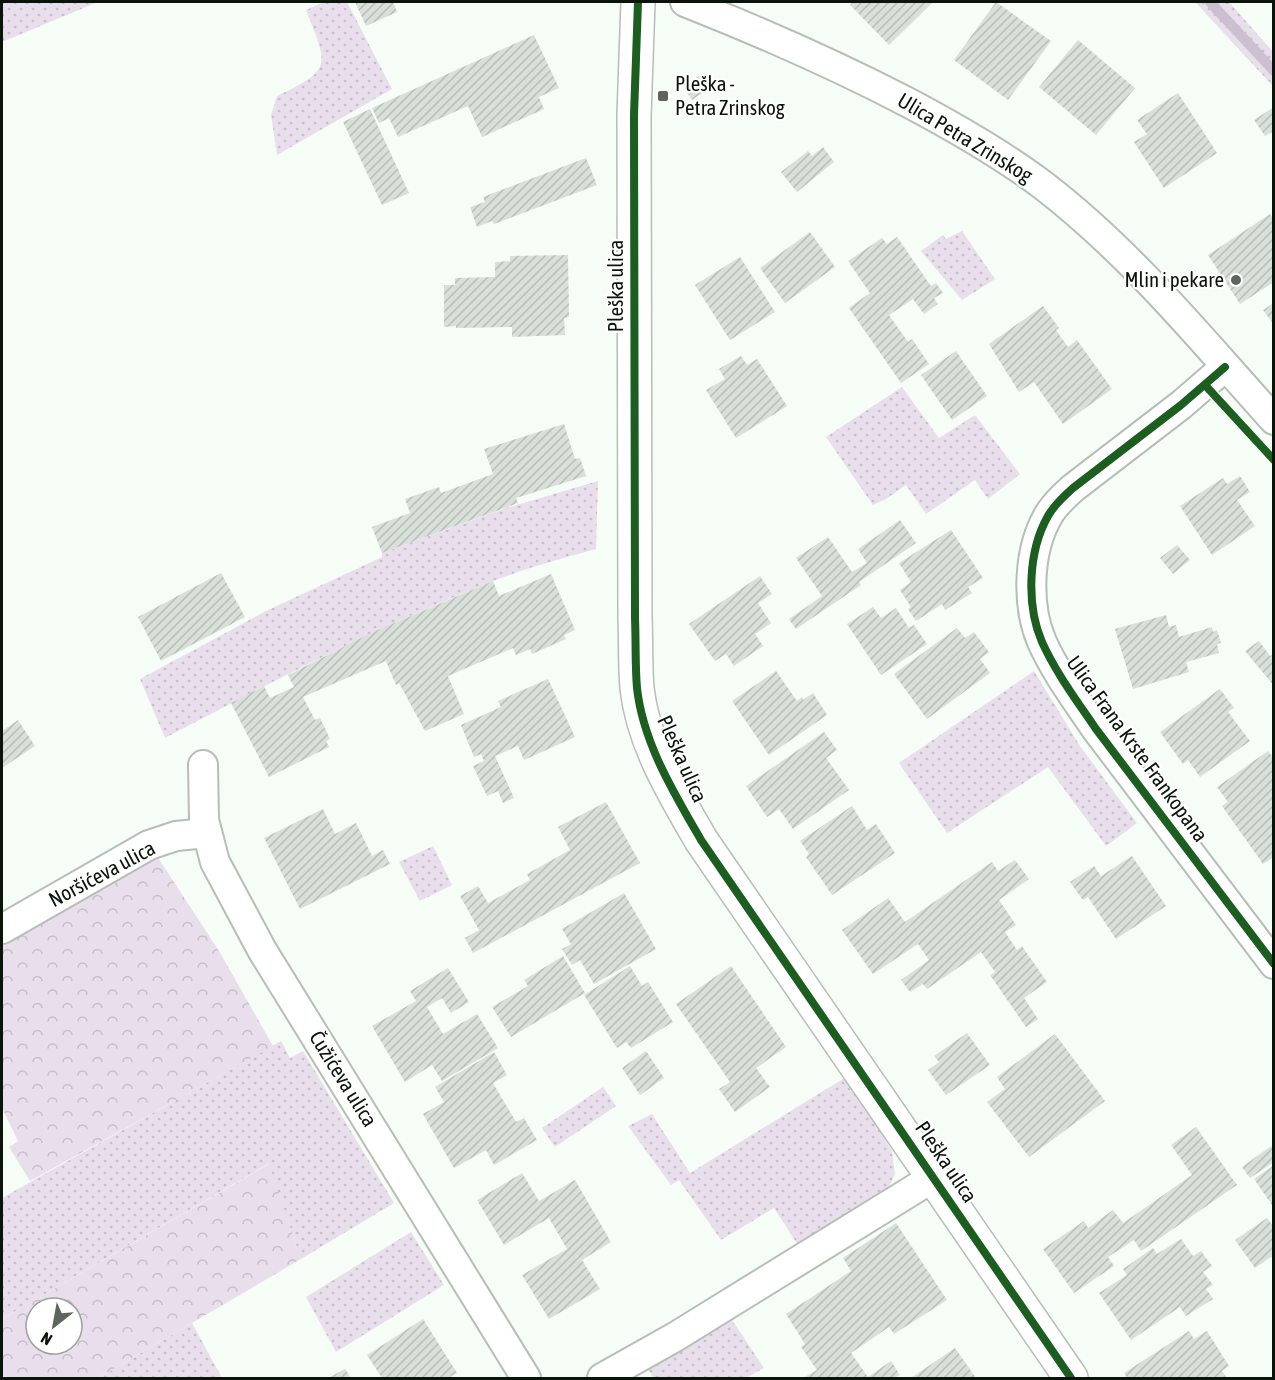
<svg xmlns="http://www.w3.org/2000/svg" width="1275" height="1380" font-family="'Asap Condensed',sans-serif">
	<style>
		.grass { fill: url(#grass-dots) }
		.forest { fill: url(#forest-crowns); fill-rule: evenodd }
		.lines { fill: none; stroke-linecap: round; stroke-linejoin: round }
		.stream { stroke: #ccbfd0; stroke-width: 10 }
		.building { fill: url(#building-hatch) }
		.minor-casing { stroke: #b6beb6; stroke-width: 32 }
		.tertiary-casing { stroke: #b6beb6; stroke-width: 36 }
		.minor { stroke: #fefffe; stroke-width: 28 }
		.tertiary { stroke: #fefffe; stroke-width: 33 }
		.cycleway-casing { stroke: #fff; stroke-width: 11 }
		.cycleway { stroke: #1b5e20; stroke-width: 8 }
		.poi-dot { fill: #5d655d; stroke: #fff; stroke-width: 2 }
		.labels { text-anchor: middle; stroke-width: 4.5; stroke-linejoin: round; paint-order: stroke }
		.poi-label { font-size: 21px; fill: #0a140b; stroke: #fff; text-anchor: start }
		.street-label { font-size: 21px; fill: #0a140b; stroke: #fff }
	</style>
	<defs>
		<pattern id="grass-dots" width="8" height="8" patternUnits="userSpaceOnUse" patternTransform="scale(1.5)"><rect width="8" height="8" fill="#e9dfec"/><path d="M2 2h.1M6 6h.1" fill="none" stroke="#c6bec9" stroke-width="1.8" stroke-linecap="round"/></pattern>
		<pattern id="forest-crowns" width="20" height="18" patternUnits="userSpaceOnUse" patternTransform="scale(1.5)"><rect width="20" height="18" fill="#e9dfec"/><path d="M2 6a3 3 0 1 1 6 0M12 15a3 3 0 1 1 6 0" fill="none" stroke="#c6bec9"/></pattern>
		<pattern id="building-hatch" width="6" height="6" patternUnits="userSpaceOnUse" patternTransform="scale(1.5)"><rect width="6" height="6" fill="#d8e0d9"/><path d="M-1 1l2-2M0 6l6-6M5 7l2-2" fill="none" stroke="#b8bfb9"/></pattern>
	</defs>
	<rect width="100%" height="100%" fill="#f6fcf6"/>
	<g class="grass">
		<path d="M2,2H98L2,42Z"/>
		<path d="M324,2H347L392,89L277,155L271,115L277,96C335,69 327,65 306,10Z"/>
		<path d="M1195,2H1229L1273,52V86Z"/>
		<path d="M962,231L995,279L962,300L921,251L943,235L946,239Z"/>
		<path d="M902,387L939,438L975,415L1020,474L988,499L975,480L926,514L906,485L886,499L873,505L826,437Z"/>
		<path d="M598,481L596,549C561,559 525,568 491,582C379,626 271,682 165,738L140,679L266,611L382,557V553L506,508Z"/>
		<path d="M1034,671L1080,746L1137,823L1106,846L1048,767L947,833L899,763Z"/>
		<path d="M433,846L452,885L420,901L399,862Z"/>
		<path d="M281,1041L290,1058L303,1051L394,1203L301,1259L268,1164L2,1319V1198Z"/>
		<path d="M846,1077L892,1151L895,1174L885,1195L800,1248L774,1208L721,1240L679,1180L671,1185L628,1126L652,1114L690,1173Z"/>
		<path d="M603,1087L616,1106L555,1147L542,1128Z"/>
		<path d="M411,1232L444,1285L336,1352L306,1297Z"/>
		<path d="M730,1317L764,1368L746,1378H654L646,1367Z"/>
		<path d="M192,1323L222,1378H98Z"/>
	</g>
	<g class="forest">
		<path d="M155,853L219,951L273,1046L30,1181L9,1147L18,1141L2,1108V941Z"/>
		<path d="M269,1164L301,1259L98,1378H2V1319ZM36,1308H72V1344H36Z"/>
	</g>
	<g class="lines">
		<path class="stream" d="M1210,2L1274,71"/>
	</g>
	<g class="building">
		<path d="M355,2H393L397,12L366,26Z"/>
		<path d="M853,2H933L889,45L850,5Z"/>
		<path d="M996,2L1051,41L1008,100L954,60Z"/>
		<path d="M534,35L559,88L539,97L544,109L482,137L468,106L398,137L389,118L379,123L372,108Z"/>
		<path d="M1078,40L1135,88L1096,135L1039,87Z"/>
		<path d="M704,73L713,86L692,100L683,86Z"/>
		<path d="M1178,93L1217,153L1164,188L1134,142L1147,134L1137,120Z"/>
		<path d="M1274,107V131L1265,136L1254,120Z"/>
		<path d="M370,109L409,193L382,205L343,122Z"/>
		<path d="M823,147L834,162L797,192L781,172L808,151L812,156Z"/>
		<path d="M586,158L597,185L494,224L492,221L477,227L470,207L485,202L483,197Z"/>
		<path d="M1270,214L1274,220V282L1240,304L1208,255Z"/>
		<path d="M810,232L835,267L785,303L760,268Z"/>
		<path d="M897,237L931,286L936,283L943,293L934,298L938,304L924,314L913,299L889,315L908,342L912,339L929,364L901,383L849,308L870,293L848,261L882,238L887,244Z"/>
		<path d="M568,255L569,317L564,318L565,335L512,337V327L456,328V326L444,327V285H455V278L495,277V262L510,261V256Z"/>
		<path d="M740,257L775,312L730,340L695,285Z"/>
		<path d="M1274,303V325L1263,310Z"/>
		<path d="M1043,306L1059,328L1056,330L1068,347L1077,340L1112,389L1063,424L1034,382L1019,392L989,344Z"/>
		<path d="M956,351L987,396L952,420L921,375Z"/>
		<path d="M741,356L747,365L757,359L787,406L736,438L706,390L725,379L719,369Z"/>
		<path d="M564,424L575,459L580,458L586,476L516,498L518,503L382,553L372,527L410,513L405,499L439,487L441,493L493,474L484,449Z"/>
		<path d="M1240,476L1250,492L1237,500L1255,526L1212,555L1180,506L1223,478L1227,484Z"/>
		<path d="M900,520L916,543L859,582L861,585L796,629L789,619L822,596L796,558L828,537L852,572L867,563L858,549Z"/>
		<path d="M951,530L983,578L968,587L972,593L945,610L942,604L916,621L908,609L911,607L900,590L911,582L899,563Z"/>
		<path d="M1177,545L1190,560L1173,574L1160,558Z"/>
		<path d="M221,573L245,617L161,661L138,617Z"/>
		<path d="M551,574L575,630L564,635L566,639L532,654L530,649L516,655L513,648L448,676L464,714L425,731L399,683L396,685L386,661L303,697L315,720L320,718L330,739L326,741L329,747L269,777L231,703L264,686L270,698L294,687L288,675L373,632L493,581L499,596Z"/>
		<path d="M760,576L772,594L758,603L771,623L755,634L763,646L734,666L726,654L715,661L689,624Z"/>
		<path d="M873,607L881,618L896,608L909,628L914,625L927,644L881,675L847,624Z"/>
		<path d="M1166,615L1169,627L1176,625L1179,637L1212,627L1213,632L1217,630L1221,643L1217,644L1219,653L1186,662L1189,672L1133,689L1115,629Z"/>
		<path d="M957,628L965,638L974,632L989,652L980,659L990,673L927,719L894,674Z"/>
		<path d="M1259,641L1270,656L1274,654V686L1245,651Z"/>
		<path d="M776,671L797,701L802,697L803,700L813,693L827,715L769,755L732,701Z"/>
		<path d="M548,679L575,737L524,760L518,746L495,756L514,798L503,803L498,791L487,796L473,766L484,761L481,754L474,757L461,725L501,707L498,701Z"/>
		<path d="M1220,689L1234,708L1228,712L1250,741L1200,777L1188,760L1183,764L1160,732Z"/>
		<path d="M18,720L35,746L2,768V731Z"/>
		<path d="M824,732L837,750L826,758L849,790L793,829L779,809L767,817L746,786Z"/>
		<path d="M1268,751L1274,758V857L1263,864L1222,806L1228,802L1217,787Z"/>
		<path d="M606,802L640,863L473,953L465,938L479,930L460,896L478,886L488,903L530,880L527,874L570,850L558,827Z"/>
		<path d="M852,806L867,830L876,824L895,853L832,895L806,857L809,854L800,841Z"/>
		<path d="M323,809L335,834L356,823L372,856L383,850L390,864L300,909L264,838Z"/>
		<path d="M1132,856L1166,906L1116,939L1088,897L1083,900L1070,882L1094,866L1101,876Z"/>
		<path d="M1015,860L1029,879L999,900L1016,925L1005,932L1017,950L1022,946L1047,982L1024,998L1038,1019L1026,1027L990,975L995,972L981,952L927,989L923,984L910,992L901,980L929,960L918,944L873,974L842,930L888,898L905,922L992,862L998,871Z"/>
		<path d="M624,893L656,949L594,984L580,960L572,965L562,949L571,944L562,929Z"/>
		<path d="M563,956L585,993L511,1037L492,1007L528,986L524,980Z"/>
		<path d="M630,966L642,986L648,982L673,1022L631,1048L626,1042L617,1048L584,995Z"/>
		<path d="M731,966L786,1047L756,1068L770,1087L735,1112L719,1089L730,1082L676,1004Z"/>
		<path d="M448,968L469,1002L451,1013L442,998L427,1007L443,1034L477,1014L498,1048L442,1081L432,1065L405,1082L372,1026L416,1001L410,991Z"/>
		<path d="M967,1033L990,1065L946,1095L928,1070L939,1062L934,1056Z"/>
		<path d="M1055,1034L1105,1101L1029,1157L987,1102L1005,1089L997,1077Z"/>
		<path d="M646,1051L664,1078L640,1095L622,1068Z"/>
		<path d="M494,1052L507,1075L493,1083L516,1122L524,1118L537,1140L494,1165L486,1150L454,1168L423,1114L444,1102L435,1087Z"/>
		<path d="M1196,1127L1237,1185L1141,1251L1134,1240L1108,1257L1114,1266L1074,1293L1043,1249L1084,1221L1088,1228L1113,1210L1123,1223L1192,1175L1171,1145Z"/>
		<path d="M1271,1146L1274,1150V1162L1250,1178L1242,1167Z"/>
		<path d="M1274,1165V1208L1254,1179Z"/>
		<path d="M522,1173L539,1201L575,1180L611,1242L582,1260L600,1289L549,1319L522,1275L567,1249L549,1218L504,1245L477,1200Z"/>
		<path d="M1267,1218L1274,1227V1255L1255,1268L1235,1240Z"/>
		<path d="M896,1223L947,1300L894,1334L889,1327L851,1353L868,1377L891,1361L900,1375L895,1378H803L817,1370L801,1347L805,1344L786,1314L851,1271L843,1258Z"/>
		<path d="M1181,1239L1193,1256L1201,1251L1212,1266L1203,1272L1213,1285L1206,1289L1213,1299L1186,1316L1180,1307L1131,1340L1099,1293L1127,1275L1123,1269L1153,1248L1157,1254Z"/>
		<path d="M423,1319L457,1373L448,1378H382L367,1355Z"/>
		<path d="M1189,1331L1194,1339L1207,1331L1229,1366L1222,1371L1227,1378H1127L1124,1373Z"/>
		<path d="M955,1348L976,1378H911Z"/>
		<path d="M345,1369L351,1378H328Z"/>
	</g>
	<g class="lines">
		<defs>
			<g id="minor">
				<path d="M685,2C761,32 836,65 909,103C956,128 1002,154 1044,186C1131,253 1201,339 1274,420"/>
				<path d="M1225,367L1181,405L1073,488C1064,496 1054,505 1048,516C1028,551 1026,605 1042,642C1056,673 1077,701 1096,729L1274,964"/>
				<path d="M203,765L204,820L215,862L262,950L526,1378"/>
				<path d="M2,929L149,845L176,836L207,833"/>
				<path d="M602,1378L675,1337L934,1177"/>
			</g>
			<path id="tertiary" d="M638,2L634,115L635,618C636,641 635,665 637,688C643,743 674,793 701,840L1071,1378"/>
		</defs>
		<use href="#minor" class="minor-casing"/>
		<use href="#tertiary" class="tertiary-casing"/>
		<use href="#minor" class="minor"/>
		<use href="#tertiary" class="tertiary"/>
		<defs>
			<g id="cycleway">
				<path d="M638,2L634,115L635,618C636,641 635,665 637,688C643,743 674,793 701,840L1071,1378"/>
				<path d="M1225,367L1181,405L1073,488C1064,496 1054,505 1048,516C1028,551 1026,605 1042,642C1056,673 1077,701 1096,729L1274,964"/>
				<path d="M1205,385L1274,460"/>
			</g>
		</defs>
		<use href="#cycleway" class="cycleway-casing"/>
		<use href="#cycleway" class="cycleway"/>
	</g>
	<g class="poi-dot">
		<rect x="657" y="90" width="12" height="12" rx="3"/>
		<circle cx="1236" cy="280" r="6"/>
	</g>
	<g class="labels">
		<g class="poi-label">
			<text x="675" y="91">Pleška -<tspan x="675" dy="24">Petra Zrinskog</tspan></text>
			<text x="1224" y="287" text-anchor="end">Mlin i pekare</text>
		</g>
		<g class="street-label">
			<text transform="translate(965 138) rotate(31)" y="7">Ulica Petra Zrinskog</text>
			<text transform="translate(616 286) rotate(-90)" y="7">Pleška ulica</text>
			<text transform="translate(1137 749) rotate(54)" y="7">Ulica Frana Krste Frankopana</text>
			<text transform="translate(682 759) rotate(66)" y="7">Pleška ulica</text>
			<text transform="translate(102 874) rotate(-28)" y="7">Noršićeva ulica</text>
			<text transform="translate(343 1079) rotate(58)" y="7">Čužićeva ulica</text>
			<text transform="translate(946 1162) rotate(56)" y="7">Pleška ulica</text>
		</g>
	</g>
	<rect width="1275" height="1380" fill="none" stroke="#0a140b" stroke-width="6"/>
	<g transform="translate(54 1326) rotate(211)"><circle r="28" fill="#ffffff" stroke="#9da19d" stroke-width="1.5"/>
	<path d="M0-4.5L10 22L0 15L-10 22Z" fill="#5d655d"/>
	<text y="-9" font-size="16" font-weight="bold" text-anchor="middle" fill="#0a140b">N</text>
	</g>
</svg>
